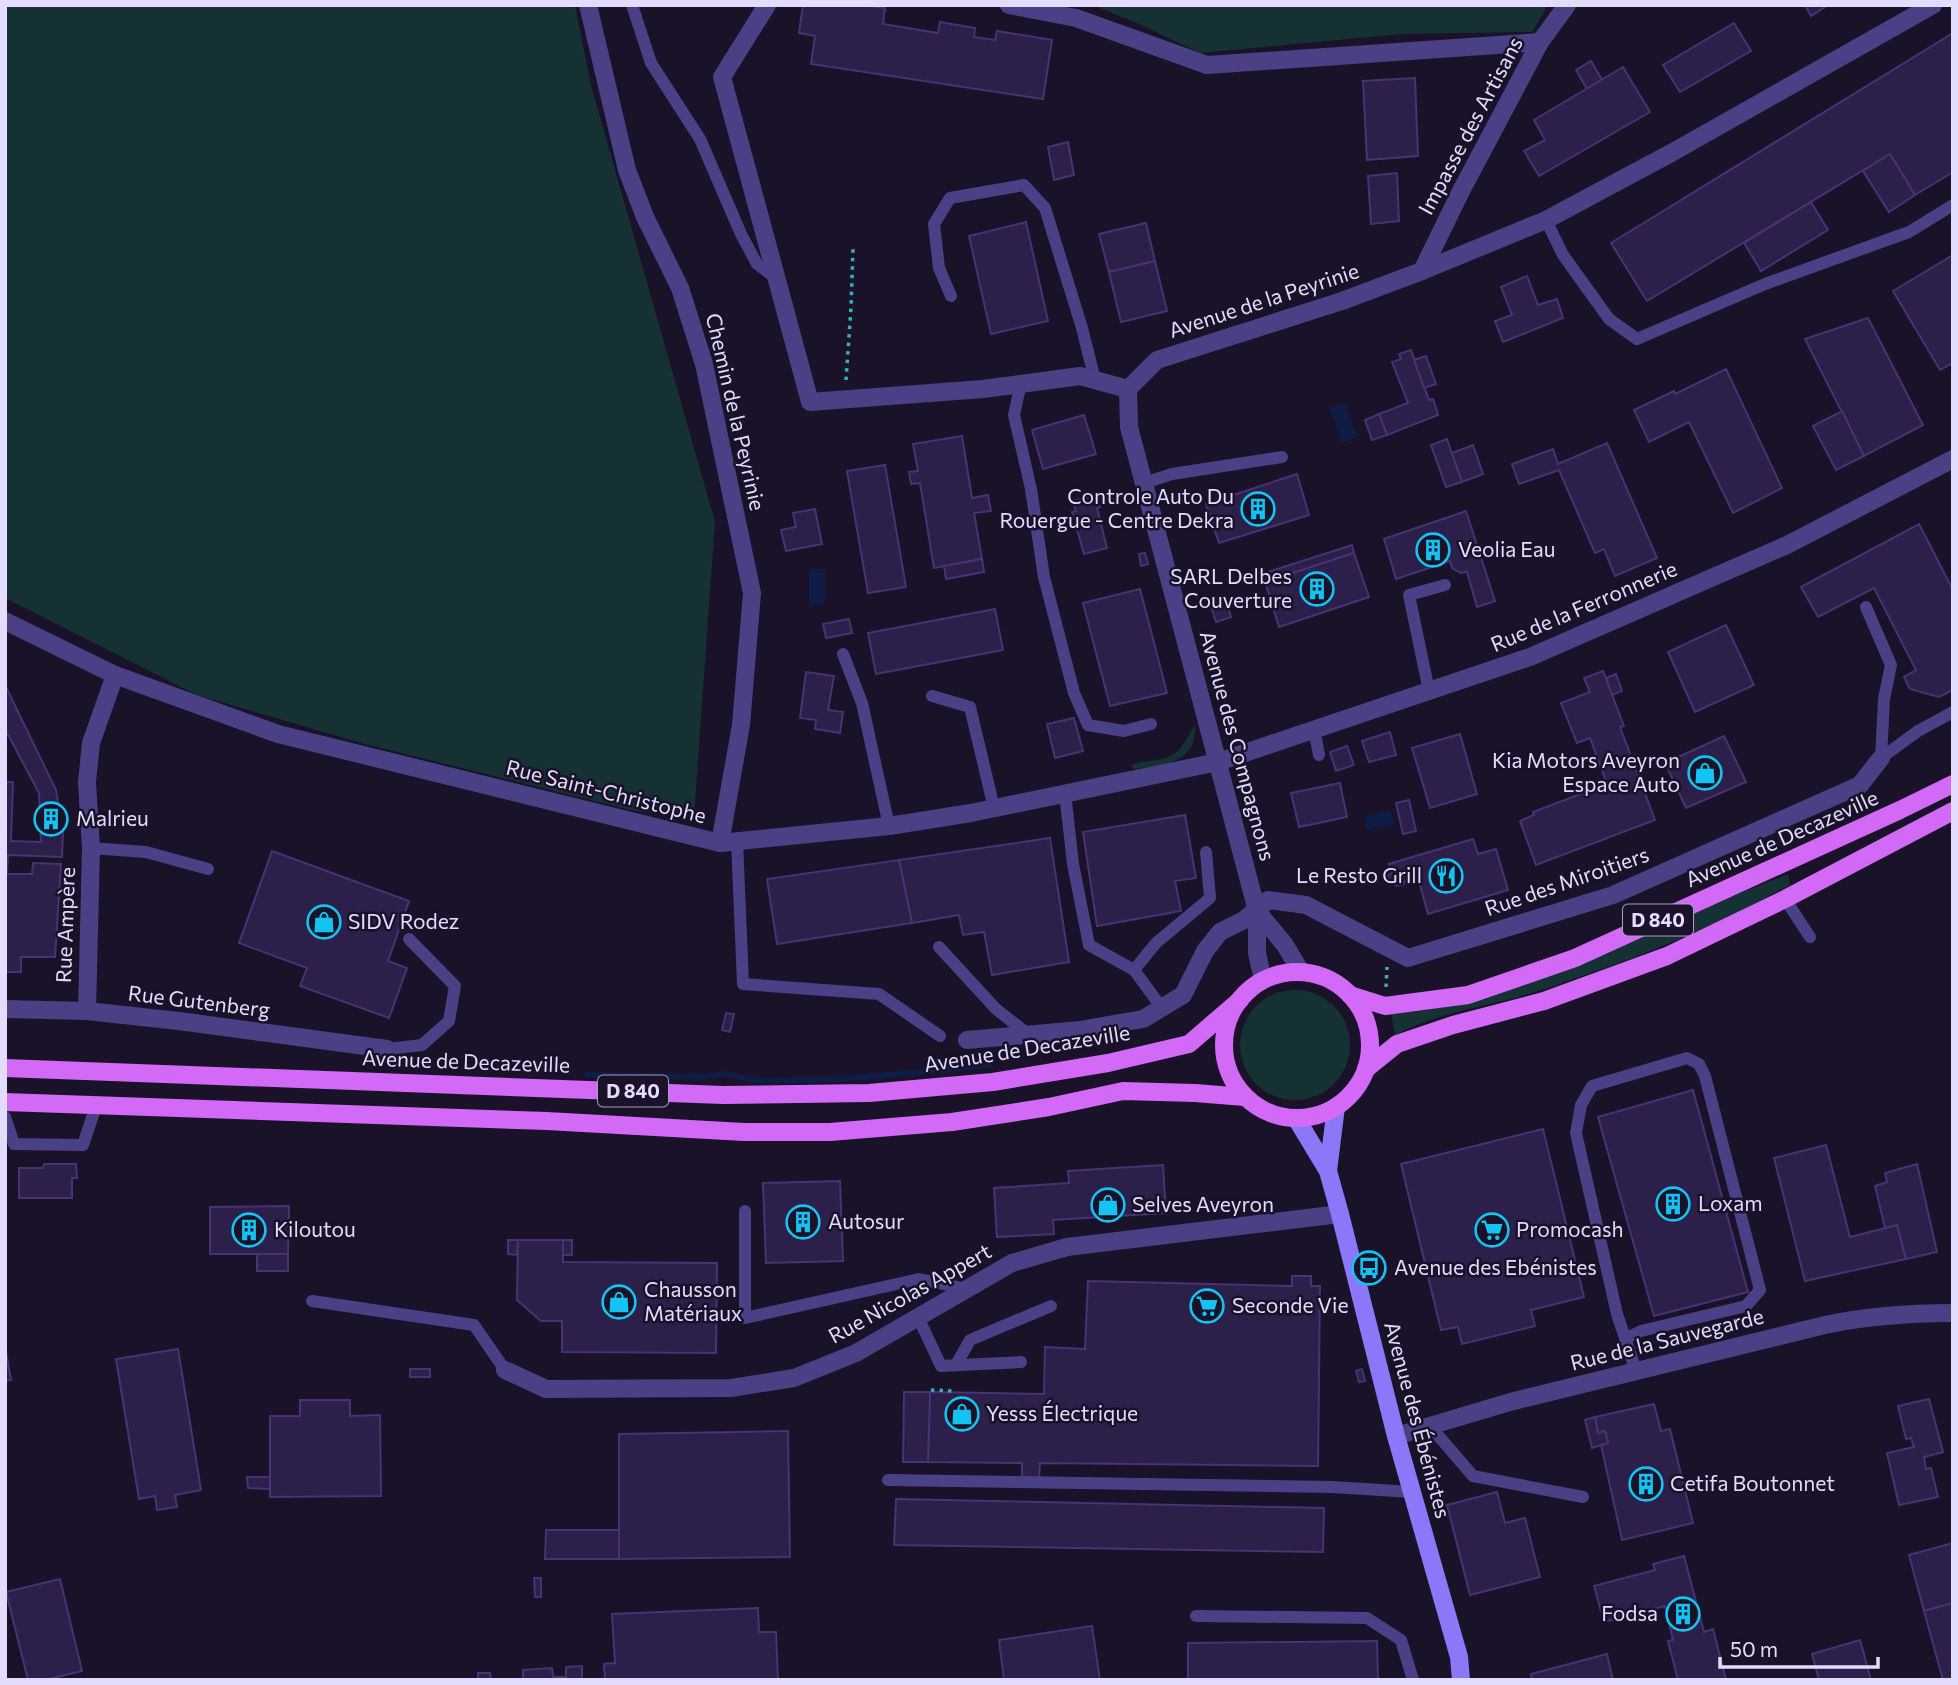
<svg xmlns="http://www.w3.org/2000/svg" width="1958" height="1685" font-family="Commissioner,sans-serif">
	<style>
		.green { fill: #153133 }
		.water { fill: #0e1c46 }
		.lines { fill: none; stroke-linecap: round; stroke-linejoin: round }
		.stream { stroke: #0e1c46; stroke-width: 6 }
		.building { fill: #2c1f49; stroke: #473274; stroke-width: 2 }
		.path { stroke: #37afb6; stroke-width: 3.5; stroke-dasharray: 3.5 5; stroke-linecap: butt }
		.lane { stroke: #4a4085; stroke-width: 12 }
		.street { stroke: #4a4085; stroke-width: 18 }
		.secondary { stroke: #8a78f8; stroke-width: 18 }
		.primary { stroke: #d269f7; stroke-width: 18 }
		.labels { text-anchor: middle; stroke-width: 5; stroke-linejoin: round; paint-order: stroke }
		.shield { fill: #191229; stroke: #a79fbd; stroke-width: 2 }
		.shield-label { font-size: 19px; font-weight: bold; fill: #e4dcfd }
		.street-label { font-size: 21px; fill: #e4dcfd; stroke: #191229 }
		.poi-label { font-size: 21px; fill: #e4dcfd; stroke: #191229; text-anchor: start }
	</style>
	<rect width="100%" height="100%" fill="#191229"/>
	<g class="green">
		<path d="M5,5H575L591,85L715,522L694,816L635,811L361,743L197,695L5,598Z"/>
		<path d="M1092,5H1548L1532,32L1402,34L1200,53L1137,23Z"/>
		<path d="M1195,724C1195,730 1195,736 1193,742C1186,766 1153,766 1133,769L1132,764C1171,757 1176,762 1195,724Z"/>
		<path d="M1788,874L1790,885C1766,897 1742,911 1718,922C1660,949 1599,971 1538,991C1491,1007 1439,1011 1395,1035L1391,1013L1419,1011L1462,1003Z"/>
		<circle cx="1295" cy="1045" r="55"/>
	</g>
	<g class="water">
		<path d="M1345,403L1358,437L1342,443L1329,408Z"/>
		<path d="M809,569H826L825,604H809Z"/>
		<path d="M1391,810L1395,824L1367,830L1364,817Z"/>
	</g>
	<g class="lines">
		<path class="stream" d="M587,1075L702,1077L724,1074L761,1081L836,1079L903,1074L989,1065"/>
	</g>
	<g class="building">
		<path d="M803,5H864L885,8L883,24L938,33L940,22L975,28L974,37L995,40L997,31L1052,40L1043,99L811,64L815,36L799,33Z"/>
		<path d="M1805,5H1828L1811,16Z"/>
		<path d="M1734,23L1751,51L1680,92L1663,65Z"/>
		<path d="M1953,33V172L1915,195L1890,154L1647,301L1611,243Z"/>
		<path d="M1591,61L1602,80L1587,89L1576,70Z"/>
		<path d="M1623,67L1650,112L1539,176L1524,151L1545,140L1534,120Z"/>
		<path d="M1415,78L1418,156L1367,160L1363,81Z"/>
		<path d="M1068,142L1074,175L1054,180L1048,147Z"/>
		<path d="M1890,154L1915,195L1889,212L1863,171Z"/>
		<path d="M1397,173L1399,221L1371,224L1368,176Z"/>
		<path d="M1811,202L1828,230L1761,271L1744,243Z"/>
		<path d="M1026,222L1048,321L991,334L969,236Z"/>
		<path d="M1146,223L1155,261L1109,272L1099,234Z"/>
		<path d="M1953,255V363L1940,370L1893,291Z"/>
		<path d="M1155,261L1167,311L1121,322L1109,272Z"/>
		<path d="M1527,276L1538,305L1557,299L1563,318L1503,342L1495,321L1512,315L1501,287Z"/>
		<path d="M1868,318L1923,425L1864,456L1805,339Z"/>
		<path d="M1411,350L1429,400L1433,399L1438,415L1387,435L1379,414L1408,403L1392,362L1401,359L1399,354Z"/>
		<path d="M1426,356L1436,384L1424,388L1414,360Z"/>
		<path d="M1726,369L1782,488L1733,513L1689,422L1649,442L1634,410L1674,391L1675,394Z"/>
		<path d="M1842,411L1864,456L1836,470L1813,426Z"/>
		<path d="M1379,414L1387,435L1372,440L1365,420Z"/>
		<path d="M1084,415L1096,454L1043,469L1032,430Z"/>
		<path d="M962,436L972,498L988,495L991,511L974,513L982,559L934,568L920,483L911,484L909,472L918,471L913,444Z"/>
		<path d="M1447,439L1462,482L1446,487L1431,445Z"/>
		<path d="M1607,443L1657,558L1615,576L1604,549L1595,553L1559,470L1519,484L1512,464L1553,449L1558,464Z"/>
		<path d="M1473,445L1483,474L1462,482L1452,453Z"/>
		<path d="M885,465L906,587L868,593L847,471Z"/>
		<path d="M1297,474L1309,515L1219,543L1206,504Z"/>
		<path d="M1097,495L1100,507L1097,508L1107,548L1084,554L1072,512L1076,511L1073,501Z"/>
		<path d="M815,509L822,544L786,551L781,530L796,527L793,513Z"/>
		<path d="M1466,511L1495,601L1477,607L1467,572L1461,573L1452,568L1450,561L1396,579L1384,539Z"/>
		<path d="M1919,524L1953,590V690L1939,697L1910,689L1904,677L1916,670L1874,588L1818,617L1801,587Z"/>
		<path d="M1352,545L1354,553L1265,582L1262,574Z"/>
		<path d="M1145,553L1148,564L1141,566L1139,554Z"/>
		<path d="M1354,553L1369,597L1279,627L1265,582Z"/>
		<path d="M982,559L984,572L946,579L944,566Z"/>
		<path d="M1140,589L1167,693L1110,706L1083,603Z"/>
		<path d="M1225,598L1231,617L1216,622L1210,603Z"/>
		<path d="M995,609L1003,650L876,674L868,633Z"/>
		<path d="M849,619L852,633L826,638L823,624Z"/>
		<path d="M1726,625L1754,685L1695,712L1668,652Z"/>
		<path d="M1603,671L1624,726L1620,727L1655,820L1536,865L1520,821L1534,815L1533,812L1607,784L1590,738L1577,743L1561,703L1590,692L1584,678Z"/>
		<path d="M806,672L834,676L828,710L843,712L840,733L815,729L816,720L800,718Z"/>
		<path d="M1616,674L1622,691L1612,695L1606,678Z"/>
		<path d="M5,685L56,790L63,830L62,857L8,855L7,874H32L33,863L61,864L55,957H21V972H5V782H13L11,841L41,842L39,793L5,729Z"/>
		<path d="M1074,718L1083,751L1055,758L1047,724Z"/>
		<path d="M1390,732L1396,755L1369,762L1362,741Z"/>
		<path d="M1460,734L1477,794L1430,808L1412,748Z"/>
		<path d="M1724,736L1746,782L1686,808L1665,763Z"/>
		<path d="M1347,746L1354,765L1336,771L1330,752Z"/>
		<path d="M1340,783L1347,817L1299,827L1291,793Z"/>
		<path d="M1409,800L1416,831L1403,834L1396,803Z"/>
		<path d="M1185,815L1196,878L1175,881L1181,911L1097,926L1083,832Z"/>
		<path d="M1050,838L1069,962L992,975L984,932L963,935L959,915L912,923L899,860Z"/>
		<path d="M1473,839L1478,854L1496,849L1508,890L1428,914L1418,878L1404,882V884L1397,886L1389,881L1388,875L1392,873L1389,864Z"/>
		<path d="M272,851L409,901L388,961L407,968L389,1018L300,986L307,968L239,943Z"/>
		<path d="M899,860L912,923L777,944L767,879Z"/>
		<path d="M726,1013L734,1014L730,1032L722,1030Z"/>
		<path d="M1693,1090L1748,1292L1654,1316L1598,1117Z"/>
		<path d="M1543,1129L1584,1297L1531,1310L1535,1326L1462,1344L1458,1327L1441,1330L1401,1164Z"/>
		<path d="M1826,1145L1850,1237L1897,1225L1906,1259L1805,1281L1774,1158Z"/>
		<path d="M44,1164H76L77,1178H72V1198H19V1168H43Z"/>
		<path d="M1917,1164L1937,1252L1906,1259L1897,1225L1885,1228L1875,1186L1887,1182L1885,1173Z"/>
		<path d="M1163,1165L1166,1213L1053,1220L1054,1234L997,1237L994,1188L1069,1183L1068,1171Z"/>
		<path d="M840,1181L843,1261L766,1263L763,1183Z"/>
		<path d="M289,1206L288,1254H210V1207Z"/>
		<path d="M508,1240H518L517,1255L508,1254Z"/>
		<path d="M518,1240H563V1262L717,1263L716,1353L562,1352V1321H541L517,1300Z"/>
		<rect x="563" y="1240" width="9" height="15"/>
		<rect x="257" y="1254" width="31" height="17"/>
		<path d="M1292,1276H1311V1286H1320L1318,1466L1040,1463L1039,1478H1022V1463L928,1462L930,1392L1044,1394L1045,1347L1085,1349L1088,1281L1292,1286Z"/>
		<path d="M5,1346L11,1380L5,1381Z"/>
		<path d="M178,1349L201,1490L175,1495L177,1507L157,1510L155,1496L139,1499L116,1359Z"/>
		<rect x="410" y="1369" width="20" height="8"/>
		<path d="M1362,1369L1365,1381L1359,1382L1356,1371Z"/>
		<path d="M904,1392H930L928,1462H903Z"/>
		<path d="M1929,1399L1943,1452L1924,1457L1926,1469L1931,1468L1938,1497L1899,1505L1887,1453L1914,1447L1911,1438L1906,1439L1898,1406Z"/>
		<path d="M300,1400H350V1416L380,1415L381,1496L270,1497V1416H300Z"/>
		<path d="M1654,1404L1661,1431L1670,1429L1693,1523L1622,1540L1601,1445L1608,1443L1605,1431L1598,1433L1595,1417Z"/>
		<path d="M1595,1417L1598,1433L1605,1431L1608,1443L1592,1448L1585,1420Z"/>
		<path d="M788,1431L790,1557L619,1559V1434Z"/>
		<path d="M247,1477H270V1489L248,1488Z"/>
		<path d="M1497,1492L1505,1523L1525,1518L1540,1577L1470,1595L1447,1505Z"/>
		<path d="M896,1499L1324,1508L1323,1552L894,1545Z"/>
		<path d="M546,1530H619V1559H545Z"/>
		<path d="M1953,1543V1603L1924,1611L1909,1555Z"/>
		<path d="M1684,1556L1704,1632L1713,1629L1726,1680H1678L1668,1641L1673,1640L1665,1606L1604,1622L1594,1586L1655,1570L1653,1564Z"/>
		<path d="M534,1578H541V1597H535Z"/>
		<path d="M60,1579L82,1671L45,1680H28L6,1592Z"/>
		<path d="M1953,1603V1680H1943L1924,1611Z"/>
		<path d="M758,1608L759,1632H776L778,1680H605L604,1664L615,1663L612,1614Z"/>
		<path d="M1092,1626L1100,1680H1004L999,1640Z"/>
		<path d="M1860,1640L1871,1680H1819L1812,1654Z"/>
		<path d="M1377,1641L1378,1680H1188V1643Z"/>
		<path d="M1607,1654L1613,1680H1532L1531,1674Z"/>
		<path d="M582,1666V1680H523V1670L552,1668L553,1677H566V1667Z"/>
		<path d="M478,1673H490L491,1680H478Z"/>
	</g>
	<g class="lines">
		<g class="path">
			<path d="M846,380L851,308L853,249"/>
			<path d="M1386,987L1387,967"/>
			<path d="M931,1390L954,1391V1393"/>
		</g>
		<g class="lane">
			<path d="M632,5L651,63L700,139L741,234L757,264L776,278"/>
			<path d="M1546,220L1563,255L1609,319L1637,339L1765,284L1909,232L1953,205"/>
			<path d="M951,296L939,268L934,224L950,198L1024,185L1045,208L1082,328L1095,380"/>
			<path d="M1021,383L1014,415L1031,489L1044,577L1074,693L1088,725L1124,731L1151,724"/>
			<path d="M1144,483L1172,474L1282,457"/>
			<path d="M1866,607L1891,665L1884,699L1881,758"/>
			<path d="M843,654L862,703L889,826"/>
			<path d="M1429,691L1409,595L1445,585"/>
			<path d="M932,696L970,707L994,808"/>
			<path d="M1314,729L1319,755"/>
			<path d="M1881,758L1918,731L1953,712"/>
			<path d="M1065,793L1073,864L1089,945L1134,970"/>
			<path d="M737,841L743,984L879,994L940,1036"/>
			<path d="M91,848L146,852L208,869"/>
			<path d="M1785,899L1810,937"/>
			<path d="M939,947L996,1009L1029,1035"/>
			<path d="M1162,1008L1134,970L1156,943L1210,898L1206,852"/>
			<path d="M387,1049L422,1045L449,1021L455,986L409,939"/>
			<path d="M5,1117L14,1144L83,1145L96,1106"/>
			<path d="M745,1211V1318L919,1279L967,1289"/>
			<path d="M312,1301L474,1325L505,1370"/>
			<path d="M918,1317L941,1366L1021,1362"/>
			<path d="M1625,1339L1641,1331L1746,1306L1760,1290L1705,1076L1699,1064L1687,1058L1592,1086L1581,1105L1576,1133L1617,1314L1636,1371"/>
			<path d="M956,1365L970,1340L1051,1306"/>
			<path d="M1430,1426L1473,1476L1583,1497"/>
			<path d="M888,1480L1332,1487L1412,1492"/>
			<path d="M1196,1616L1367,1618L1401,1640L1413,1680"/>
		</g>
		<g class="street">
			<path d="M588,5L627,170L645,217L680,288L704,364L752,593L741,725L720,843"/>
			<path d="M767,5L722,77L810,402L983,389L1080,376L1128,389"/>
			<path d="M1009,5L1076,18L1207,65L1540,42"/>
			<path d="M1422,271L1460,193L1540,42L1567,5"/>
			<path d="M1128,389L1157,360L1342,301L1422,271L1546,220L1673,152L1933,5"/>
			<path d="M1128,389L1129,427L1257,911V953L1263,980"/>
			<path d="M5,621L115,675L278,734L720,843L889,826L971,813L1218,762L1530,657L1787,545L1953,459"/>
			<path d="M1257,911L1285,945L1301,972"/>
			<path d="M5,1009L87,1011L179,1021L387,1049"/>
			<path d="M87,1011L91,848L87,782L91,743L115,675"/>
			<path d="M967,1040L1080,1030L1143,1019L1183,995L1205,951L1220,932L1244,920L1268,900L1306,905L1408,958L1613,895L1860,785L1881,758"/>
			<path d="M505,1370L546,1389L731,1388L794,1378L856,1353L1012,1263L1067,1247L1340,1214"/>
			<path d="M1396,1436L1510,1402L1825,1325C1867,1316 1910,1313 1953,1313"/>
		</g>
		<g class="secondary">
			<path d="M1296,1118L1328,1171L1340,1214L1396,1436L1459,1657L1461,1680"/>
			<path d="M1328,1171L1336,1107"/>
		</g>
		<g class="primary">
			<circle cx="1297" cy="1045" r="73"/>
			<path d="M1350,995L1385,1006L1468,995L1575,958L1900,810L1953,784"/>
			<path d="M5,1068L723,1095L869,1093L993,1082L1108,1063L1189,1044L1240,1000"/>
			<path d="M1366,1069L1397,1044L1453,1025L1544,1001L1667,956L1785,899L1953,811"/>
			<path d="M5,1102L547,1121L744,1132H830L952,1122L1049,1107L1123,1091L1195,1093L1245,1097"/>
		</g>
	</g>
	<defs>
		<symbol id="building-ring" viewBox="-11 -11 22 22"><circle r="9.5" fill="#191229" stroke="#13c3f2" stroke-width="1.5"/><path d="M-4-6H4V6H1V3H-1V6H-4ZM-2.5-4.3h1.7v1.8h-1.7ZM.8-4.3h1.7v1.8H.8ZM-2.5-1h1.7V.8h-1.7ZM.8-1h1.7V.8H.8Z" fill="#13c3f2"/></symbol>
		<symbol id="shop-ring" viewBox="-11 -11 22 22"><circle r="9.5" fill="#191229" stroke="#13c3f2" stroke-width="1.5"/><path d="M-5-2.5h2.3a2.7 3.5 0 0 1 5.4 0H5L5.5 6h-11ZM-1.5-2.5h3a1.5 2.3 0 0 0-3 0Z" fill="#13c3f2"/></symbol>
		<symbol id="restaurant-ring" viewBox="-11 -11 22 22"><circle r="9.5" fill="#191229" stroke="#13c3f2" stroke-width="1.5"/><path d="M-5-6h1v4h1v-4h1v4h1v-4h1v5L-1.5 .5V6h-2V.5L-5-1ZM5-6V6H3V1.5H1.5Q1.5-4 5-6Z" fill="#13c3f2"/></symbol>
		<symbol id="supermarket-ring" viewBox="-11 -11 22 22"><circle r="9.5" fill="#191229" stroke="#13c3f2" stroke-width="1.5"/><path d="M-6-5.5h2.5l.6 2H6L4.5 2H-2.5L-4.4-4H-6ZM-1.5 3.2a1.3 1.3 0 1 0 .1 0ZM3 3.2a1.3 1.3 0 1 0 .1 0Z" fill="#13c3f2"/></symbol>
		<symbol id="bus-ring" viewBox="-11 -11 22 22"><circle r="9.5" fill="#191229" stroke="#13c3f2" stroke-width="1.5"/><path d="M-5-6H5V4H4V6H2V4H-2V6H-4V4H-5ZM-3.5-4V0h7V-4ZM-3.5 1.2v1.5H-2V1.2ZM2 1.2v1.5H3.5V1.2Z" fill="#13c3f2"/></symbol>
	</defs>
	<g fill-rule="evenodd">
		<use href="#building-ring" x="1239" y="490" width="38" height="38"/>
		<use href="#building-ring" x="1414" y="531" width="38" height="38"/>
		<use href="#building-ring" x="1298" y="570" width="38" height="38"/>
		<use href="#shop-ring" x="1686" y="754" width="38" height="38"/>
		<use href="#building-ring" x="32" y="800" width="38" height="38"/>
		<use href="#restaurant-ring" x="1427" y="857" width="38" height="38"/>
		<use href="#shop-ring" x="305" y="903" width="38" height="38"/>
		<use href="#building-ring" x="1654" y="1185" width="38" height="38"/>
		<use href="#shop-ring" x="1089" y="1186" width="38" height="38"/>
		<use href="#building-ring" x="784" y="1203" width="38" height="38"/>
		<use href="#building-ring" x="230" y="1211" width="38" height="38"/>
		<use href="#supermarket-ring" x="1473" y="1211" width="38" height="38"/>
		<use href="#bus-ring" x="1350" y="1249" width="38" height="38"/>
		<use href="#shop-ring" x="600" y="1283" width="38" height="38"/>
		<use href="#supermarket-ring" x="1188" y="1287" width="38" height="38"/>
		<use href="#shop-ring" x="943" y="1395" width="38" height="38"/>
		<use href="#building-ring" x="1627" y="1465" width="38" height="38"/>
		<use href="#building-ring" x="1664" y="1595" width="38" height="38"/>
	</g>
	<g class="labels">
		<g class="shield">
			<rect x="1623" y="904.5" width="70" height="31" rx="5"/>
			<rect x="598" y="1075.5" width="70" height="31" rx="5"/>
		</g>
		<g class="shield-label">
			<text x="1658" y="927">D 840</text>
			<text x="633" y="1098">D 840</text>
		</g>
		<g class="street-label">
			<text transform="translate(1471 126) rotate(-62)" y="7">Impasse des Artisans</text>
			<text transform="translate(1264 301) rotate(-18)" y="7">Avenue de la Peyrinie</text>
			<text transform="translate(735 412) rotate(77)" y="7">Chemin de la Peyrinie</text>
			<text transform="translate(1584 607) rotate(-23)" y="7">Rue de la Ferronnerie</text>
			<text transform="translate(1237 746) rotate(75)" y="7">Avenue des Compagnons</text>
			<text transform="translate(606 792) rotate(14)" y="7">Rue Saint-Christophe</text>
			<text transform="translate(1782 839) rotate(-24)" y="7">Avenue de Decazeville</text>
			<text transform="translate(1567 882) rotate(-19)" y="7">Rue des Miroitiers</text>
			<text transform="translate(66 925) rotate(-88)" y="7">Rue Ampère</text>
			<text transform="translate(199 1002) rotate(7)" y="7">Rue Gutenberg</text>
			<text transform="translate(1027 1049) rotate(-9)" y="7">Avenue de Decazeville</text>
			<text transform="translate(466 1062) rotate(2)" y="7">Avenue de Decazeville</text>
			<text transform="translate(910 1294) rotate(-29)" y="7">Rue Nicolas Appert</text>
			<text transform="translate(1667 1340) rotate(-14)" y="7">Rue de la Sauvegarde</text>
			<text transform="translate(1417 1420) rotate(75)" y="7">Avenue des Ébénistes</text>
		</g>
		<g class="poi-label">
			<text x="1234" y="504" text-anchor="end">Controle Auto Du<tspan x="1234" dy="24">Rouergue - Centre Dekra</tspan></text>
			<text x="1458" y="557">Veolia Eau</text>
			<text x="1292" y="584" text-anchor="end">SARL Delbes<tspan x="1292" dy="24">Couverture</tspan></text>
			<text x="1680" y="768" text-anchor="end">Kia Motors Aveyron<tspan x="1680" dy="24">Espace Auto</tspan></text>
			<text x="76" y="826">Malrieu</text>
			<text x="1422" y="883" text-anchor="end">Le Resto Grill</text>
			<text x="348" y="929">SIDV Rodez</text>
			<text x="1698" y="1211">Loxam</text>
			<text x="1132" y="1212">Selves Aveyron</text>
			<text x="828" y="1229">Autosur</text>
			<text x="274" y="1237">Kiloutou</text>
			<text x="1516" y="1237">Promocash</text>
			<text x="1394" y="1275">Avenue des Ebénistes</text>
			<text x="644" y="1297">Chausson<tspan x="644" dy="24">Matériaux</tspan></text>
			<text x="1232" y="1313">Seconde Vie</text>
			<text x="986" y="1421">Yesss Électrique</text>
			<text x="1670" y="1491">Cetifa Boutonnet</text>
			<text x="1658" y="1621" text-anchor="end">Fodsa</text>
		</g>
	</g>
	<rect width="1958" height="1685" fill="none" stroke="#e4dcfd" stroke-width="14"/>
	<path d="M1720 1657v10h158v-10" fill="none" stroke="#e4dcfd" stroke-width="3.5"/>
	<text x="1730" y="1657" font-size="21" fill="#e4dcfd" stroke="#191229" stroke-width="5" paint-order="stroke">50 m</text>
</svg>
